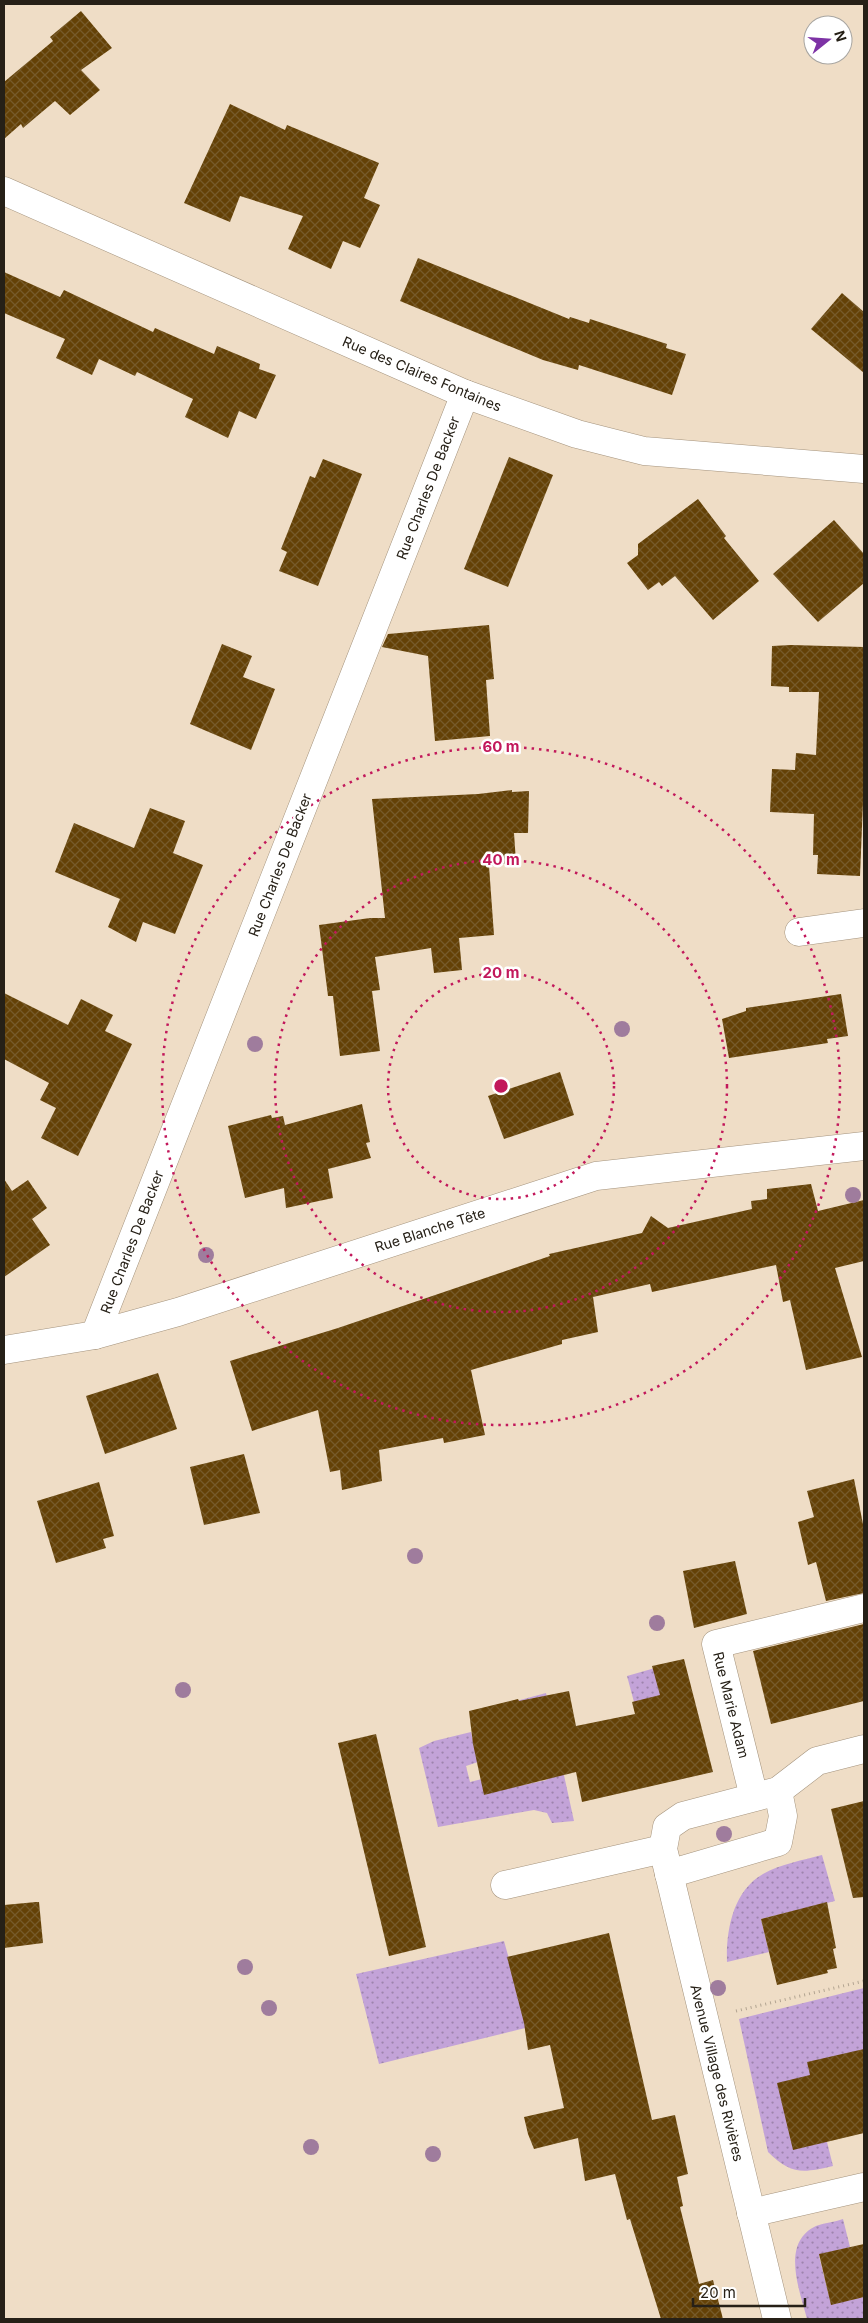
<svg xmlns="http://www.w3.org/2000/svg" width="868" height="2323" font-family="Inter,sans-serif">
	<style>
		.green { fill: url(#green-dots) }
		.building { fill: url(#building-cross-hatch) }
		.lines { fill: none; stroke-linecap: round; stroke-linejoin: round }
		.minor-casing { stroke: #a4937d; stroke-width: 29 }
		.path { stroke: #b2a491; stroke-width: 3; stroke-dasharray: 1 4; stroke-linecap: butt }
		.minor { stroke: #fff; stroke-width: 28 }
		.tree { fill: #9f7c9d }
		.ring { fill: none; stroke: #c2185b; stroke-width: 2.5; stroke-dasharray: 2.5 5 }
		.labels { text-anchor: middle; stroke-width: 5; stroke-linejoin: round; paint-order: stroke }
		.street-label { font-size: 14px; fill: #262017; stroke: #fff }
		.centre { fill: #c2185b; stroke: #fff; stroke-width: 2.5 }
		.ring-label { font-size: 15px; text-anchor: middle; font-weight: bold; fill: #c2185b; stroke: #fff; stroke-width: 5; stroke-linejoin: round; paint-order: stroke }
	</style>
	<defs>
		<pattern id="green-dots" width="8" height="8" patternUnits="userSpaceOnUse" patternTransform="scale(1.25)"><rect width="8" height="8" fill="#c3a3d8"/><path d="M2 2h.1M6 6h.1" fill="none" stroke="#9e84ae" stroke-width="1.8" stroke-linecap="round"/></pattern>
		<pattern id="building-cross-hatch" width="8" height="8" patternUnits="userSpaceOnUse" patternTransform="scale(1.25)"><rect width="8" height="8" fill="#644106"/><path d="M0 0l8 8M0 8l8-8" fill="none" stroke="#765a2a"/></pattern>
	</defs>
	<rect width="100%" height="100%" fill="#efddc6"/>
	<g class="green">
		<path d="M655,1668L669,1730L634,1702L627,1676Z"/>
		<path d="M546,1693L574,1821L552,1823L547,1813L534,1810L438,1827L419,1748L434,1741L471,1732L478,1762L466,1766L470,1782L482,1779L514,1787L547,1780L529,1713L494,1707Z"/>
		<path d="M822,1855L835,1901L761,1919L769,1952L727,1962C726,1930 733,1891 763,1874C780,1864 804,1860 822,1855Z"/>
		<path d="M504,1941L511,1966L558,2020L379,2064L356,1974Z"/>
		<path d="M864,1988V2079L781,2099L827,2142L833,2166C803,2173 791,2175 768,2152L739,2019Z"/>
		<path d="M843,2219L850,2247L819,2256L831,2304L863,2297L864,2319H807C800,2291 780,2243 816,2226C824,2223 835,2222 843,2219Z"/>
	</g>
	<g class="building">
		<path d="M81,11L112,48L81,70L100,90L70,115L55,101L23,128L21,124L4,139V82L53,41L50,37Z"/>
		<path d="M230,104L285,130L287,125L379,163L364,198L380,205L360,248L343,241L331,269L288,249L303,216L240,196L230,222L184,203Z"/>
		<path d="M418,258L569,319L570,317L589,323L590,319L667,344L666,348L686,354L672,395L579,365L578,370L543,360L400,301Z"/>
		<path d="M4,272L60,297L64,290L153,332L155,328L214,354L217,346L260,364L259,369L276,375L256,419L239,411L228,438L185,417L193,399L137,372L135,376L99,359L92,375L56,358L65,339L4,313Z"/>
		<path d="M842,293L864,312V373L811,329Z"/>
		<path d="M509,457L553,475L508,587L464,569Z"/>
		<path d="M323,459L362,474L318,586L279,571L287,552L281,549L310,476L315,478Z"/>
		<path d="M698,499L726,536L724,538L759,581L713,620L675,576L662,586L659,582L648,590L627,563L638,555V544Z"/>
		<path d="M834,520L864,554V583L818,622L773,574Z"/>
		<path d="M489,625L494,679L486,680L490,736L435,741L428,656L382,647L388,634Z"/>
		<path d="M222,644L252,656L243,677L275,689L251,750L190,724Z"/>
		<path d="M791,645L864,647V778L860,876L817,874L818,855H813L814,814L770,812L772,769L795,770L796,753L816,755L819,692H789V687L771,686L772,646Z"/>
		<path d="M512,790V792L529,791L528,833H514L516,862L489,866L494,935L459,938L462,970L434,973L431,948L375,957L380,990L372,991L380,1051L340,1056L333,996H328L319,925L370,918H385L372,799L478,794Z"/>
		<path d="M150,808L185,821L173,853L203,865L175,934L143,922L136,942L108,927L120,899L55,872L74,823L134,848Z"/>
		<path d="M4,993L68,1025L81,999L113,1015L105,1031L132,1044L78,1156L41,1138L56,1108L40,1100L49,1083L4,1059Z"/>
		<path d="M841,994L848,1036L827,1039L828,1043L729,1058L722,1019L746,1011V1008Z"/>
		<path d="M560,1072L574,1115L504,1139L488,1096Z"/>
		<path d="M362,1104L370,1142L366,1143L371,1158L328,1169L333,1198L286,1208L284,1188L245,1198L228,1126L271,1115L272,1118L283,1116L285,1125Z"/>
		<path d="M4,1179L12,1191L28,1180L47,1208L32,1219L50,1245L4,1277Z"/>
		<path d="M811,1184L818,1211L864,1200V1261L835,1268L862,1357L806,1370L790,1300L783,1302L776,1265L652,1292L650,1284L593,1297L598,1332L562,1340V1344L471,1370L485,1435L444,1443L443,1438L379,1450L382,1481L342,1490L340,1470L330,1472L318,1410L252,1431L230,1361L338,1328L550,1256L549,1254L642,1233L651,1216L668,1228L752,1209L751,1201L767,1199V1189Z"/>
		<path d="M158,1373L177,1429L105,1454L86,1396Z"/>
		<path d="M244,1454L260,1513L204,1525L190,1467Z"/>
		<path d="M854,1479L864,1529V1593L826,1601L816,1562L808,1565L798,1522L814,1517L807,1491Z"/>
		<path d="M99,1482L114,1536L103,1539L106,1548L56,1563L37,1501Z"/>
		<path d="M735,1561L747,1614L694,1628L683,1571Z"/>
		<path d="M864,1624V1701L771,1724L753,1651Z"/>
		<path d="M684,1659L713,1772L582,1802L576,1772L484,1795L473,1744L469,1711L518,1699L519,1701L569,1691L576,1726L635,1714L632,1702L660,1695L652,1666Z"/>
		<path d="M376,1734L426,1947L389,1956L338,1743Z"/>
		<path d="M864,1801V1897L853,1898L831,1809Z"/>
		<path d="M36,1902H39L43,1943L4,1948V1905Z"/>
		<path d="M827,1902L836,1948L833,1949L837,1968L827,1970L828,1973L777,1985L761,1919Z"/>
		<path d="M609,1933L652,2120L675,2115L688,2174L677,2177L683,2206L680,2207L699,2284L713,2280L723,2319H661L630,2219L627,2220L615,2174L585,2181L578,2138L534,2149L528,2134L524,2117L564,2108L550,2045L528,2050L524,2023L507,1957Z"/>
		<path d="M864,2049V2133L793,2150L777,2083L810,2075L807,2062Z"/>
		<path d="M864,2244V2297L831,2305L819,2254Z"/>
	</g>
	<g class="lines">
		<defs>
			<g id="minor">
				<path d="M4,191L465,394L577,434L644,451L864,469"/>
				<path d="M799,932L864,923"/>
				<path d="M95,1335L465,394"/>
				<path d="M4,1350L95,1335L178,1312L596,1176L864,1146"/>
				<path d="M754,1797L716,1644L864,1608"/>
				<path d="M669,1874L778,1842L783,1816L778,1791"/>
				<path d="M505,1885L663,1849"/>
				<path d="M751,2213L864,2187"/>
				<path d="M777,2319L663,1849L667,1827L683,1816L778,1791L817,1761L864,1749"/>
			</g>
		</defs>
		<use href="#minor" class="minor-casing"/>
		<path class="path" d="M736,2011L864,1981"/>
		<use href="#minor" class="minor"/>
	</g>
	<g class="tree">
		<circle cx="622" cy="1029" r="8"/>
		<circle cx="255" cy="1044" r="8"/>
		<circle cx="853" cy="1195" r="8"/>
		<circle cx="206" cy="1255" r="8"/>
		<circle cx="415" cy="1556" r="8"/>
		<circle cx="657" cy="1623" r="8"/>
		<circle cx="183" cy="1690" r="8"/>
		<circle cx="724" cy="1834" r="8"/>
		<circle cx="245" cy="1967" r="8"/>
		<circle cx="718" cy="1988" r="8"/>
		<circle cx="269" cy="2008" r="8"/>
		<circle cx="311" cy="2147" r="8"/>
		<circle cx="433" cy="2154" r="8"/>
	</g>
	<g class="ring">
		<circle cx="501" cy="1086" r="113"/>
		<circle cx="501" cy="1086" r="226"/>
		<circle cx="501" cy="1086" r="339"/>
	</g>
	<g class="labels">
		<g class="street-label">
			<text transform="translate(422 374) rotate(23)" y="5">Rue des Claires Fontaines</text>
			<text transform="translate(428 488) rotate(-69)" y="5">Rue Charles De Backer</text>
			<text transform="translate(280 865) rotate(-69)" y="5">Rue Charles De Backer</text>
			<text transform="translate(430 1230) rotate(-18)" y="5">Rue Blanche Tête</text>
			<text transform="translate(132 1242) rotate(-69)" y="5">Rue Charles De Backer</text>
			<text transform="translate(731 1705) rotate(76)" y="5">Rue Marie Adam</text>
			<text transform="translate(717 2073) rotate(76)" y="5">Avenue Village des Rivières</text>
		</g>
	</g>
	<circle cx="501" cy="1086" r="8" class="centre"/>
	<g class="ring-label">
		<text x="501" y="752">60 m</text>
		<text x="501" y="865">40 m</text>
		<text x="501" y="978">20 m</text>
	</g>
	<rect width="868" height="2323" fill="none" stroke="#262017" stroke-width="10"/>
	<g transform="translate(828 40) rotate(73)"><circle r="24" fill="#ffffff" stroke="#a8a6a2"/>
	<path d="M0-4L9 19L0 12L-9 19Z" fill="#7d32a5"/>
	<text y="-8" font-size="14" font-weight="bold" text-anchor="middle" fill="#262017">N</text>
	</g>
	<path d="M693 2298v8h112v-8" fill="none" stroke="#262017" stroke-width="2.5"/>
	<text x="700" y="2298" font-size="15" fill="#262017" stroke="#ffffff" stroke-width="4" paint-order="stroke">20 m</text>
</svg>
